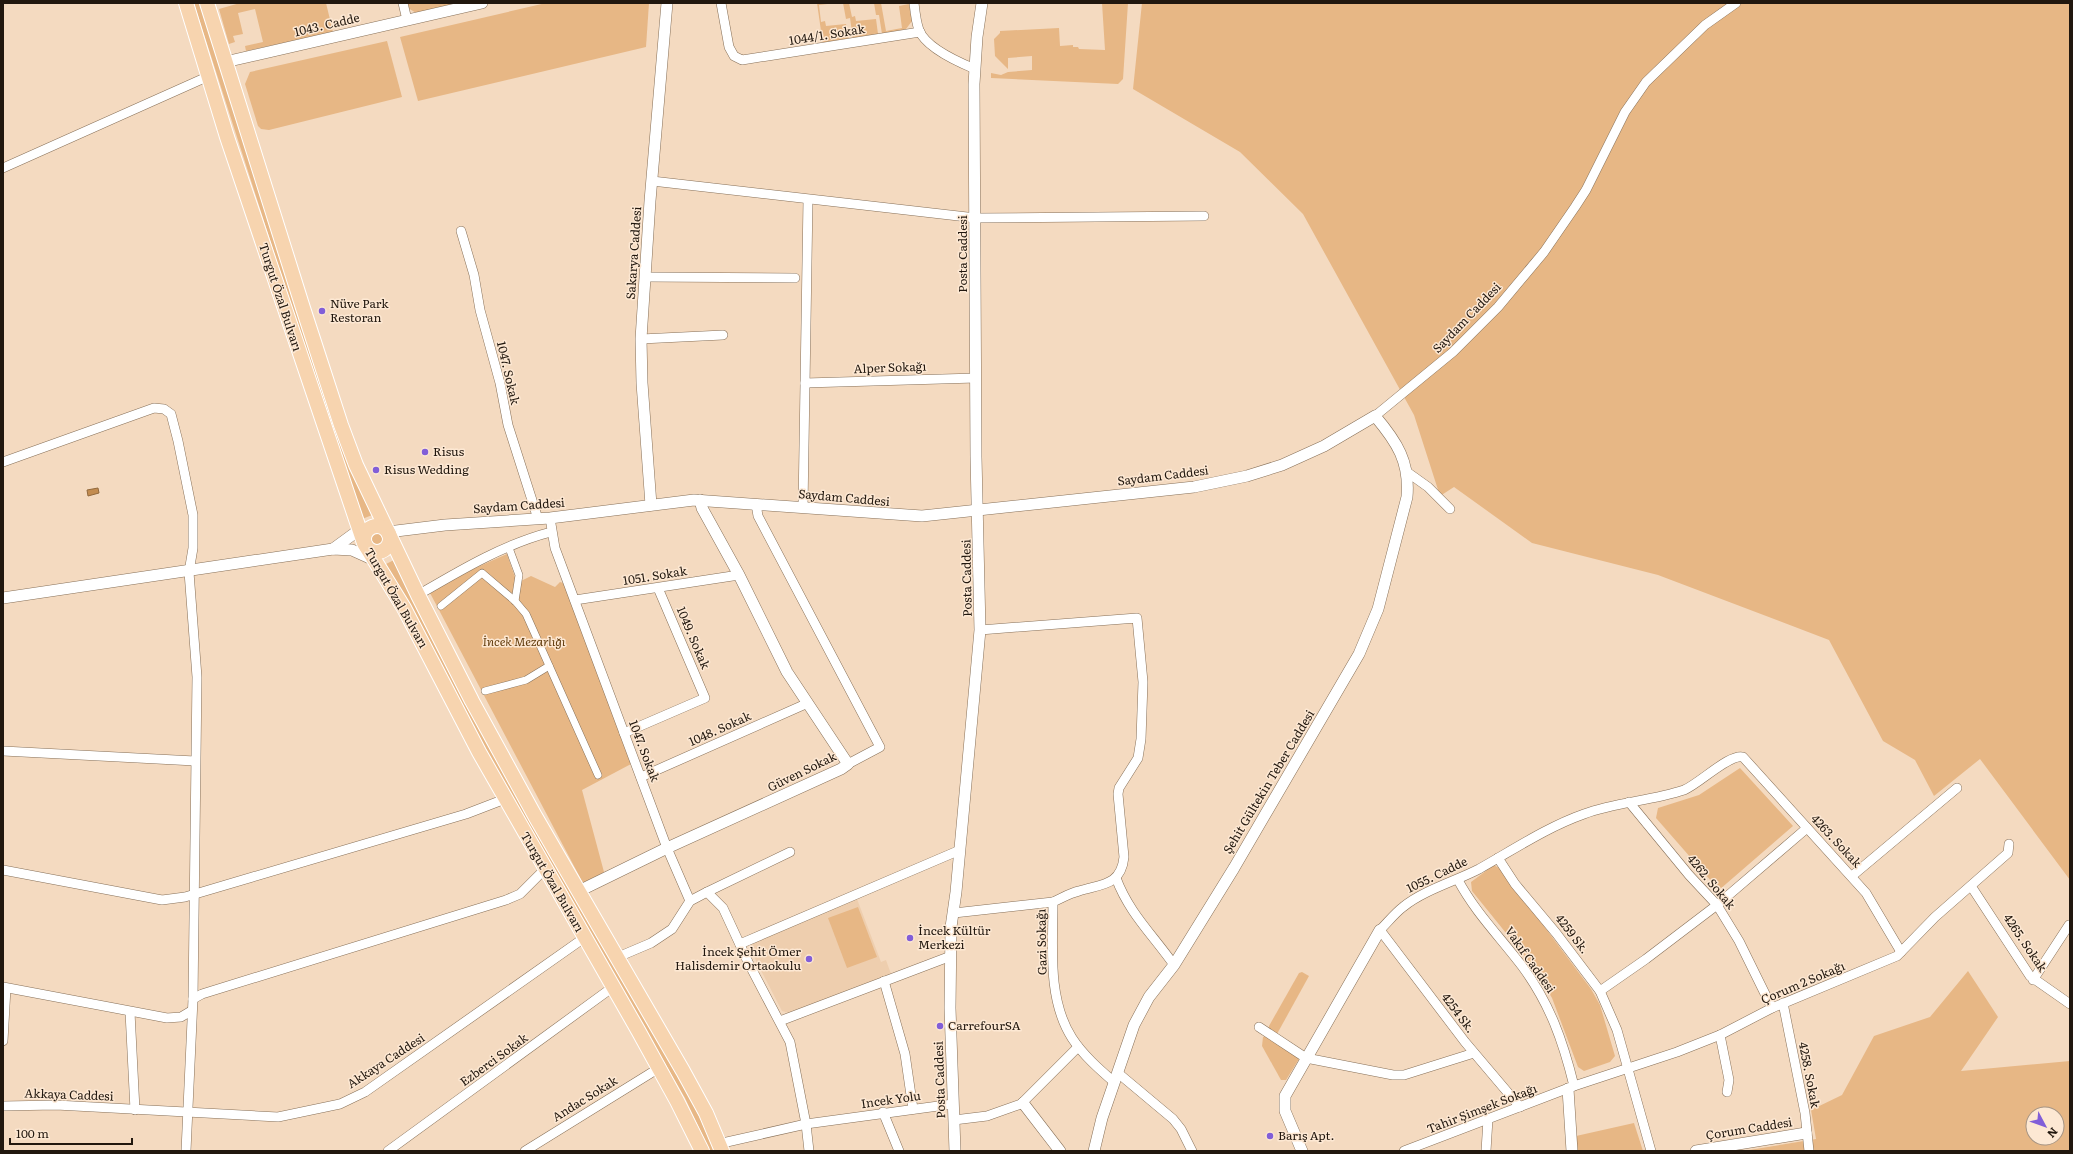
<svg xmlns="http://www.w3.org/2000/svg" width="2073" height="1154" font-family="Literata,serif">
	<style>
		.built { fill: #eeceae }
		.green { fill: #e7b785; fill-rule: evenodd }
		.water { fill: #c38c50; stroke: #92693c }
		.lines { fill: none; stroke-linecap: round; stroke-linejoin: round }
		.pedestrian-casing { stroke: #877058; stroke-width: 8 }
		.minor-casing { stroke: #877058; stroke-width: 10 }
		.tertiary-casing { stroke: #877058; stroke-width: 12 }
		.primary-casing { stroke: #fff; stroke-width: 16 }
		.pedestrian { stroke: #fff; stroke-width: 7 }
		.minor { stroke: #fff; stroke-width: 9 }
		.tertiary { stroke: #fff; stroke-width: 11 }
		.primary { stroke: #f7d4af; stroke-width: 14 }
		.poi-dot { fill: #815ed8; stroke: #fde8d3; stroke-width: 1.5 }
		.labels { text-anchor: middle; stroke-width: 3; stroke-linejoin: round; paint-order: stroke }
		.street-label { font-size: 12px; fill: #21170e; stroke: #fde8d3 }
		.poi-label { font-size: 12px; fill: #21170e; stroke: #fde8d3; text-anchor: start }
		.park-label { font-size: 12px; font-style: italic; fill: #623c0d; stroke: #fde8d3 }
	</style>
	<rect width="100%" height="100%" fill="#f4dac0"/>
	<path class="built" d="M857,899L881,962L886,960L891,974L789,1013L782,1011L750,949L753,943Z"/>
	<g class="green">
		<path d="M194,3H200L353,475L375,514L362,519L355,495L333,436Z"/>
		<path d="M240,3H326L333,32L246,51L245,46L263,42L255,9L238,13L243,34L233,36L235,42L229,44L219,9Z"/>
		<path d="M407,3H463L418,14L408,8Z"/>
		<path d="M546,3H649L646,47L418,101L400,37Z"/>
		<path d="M817,3H836L819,5L821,22L825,21L826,26L846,24L849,40L823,45Z"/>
		<path d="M843,3H849L852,17L855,16L856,21L876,19L878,34L853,39L850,18L846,19Z"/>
		<path d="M874,3H881L886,31L902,28L899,6L909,4L912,21L906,29L882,34L879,15H876Z"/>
		<path d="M1102,3H1128L1123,79L1118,84L991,78V73L1001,75L1008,72L1032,70V56L1008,58V69L995,56L994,39L1000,33V31L1059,28L1060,46L1073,45V47H1078L1079,49L1105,50Z"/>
		<path d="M1142,3H2070V880L1980,759L1934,796L1915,760L1883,741L1829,640L1658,575L1532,543L1454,487L1440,496L1414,415L1303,214L1240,152L1133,89Z"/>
		<path d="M387,41L402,97L269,130L261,129L258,126L245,84L250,72Z"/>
		<circle cx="378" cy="541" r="7"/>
		<path d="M507,554L517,583L531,576L555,587L560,582L566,584L631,764L582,790L604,872L584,885L430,593L473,569Z"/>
		<path d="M396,559L417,610L470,713L690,1098L716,1151H710L685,1098L479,739L384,565Z"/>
		<path d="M1740,768L1793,826L1719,890L1656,818L1658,808L1699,795Z"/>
		<path d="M1494,865L1502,870L1591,989L1600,1005L1615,1056L1610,1062L1584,1071L1578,1067L1552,998L1535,969L1472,891L1471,882Z"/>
		<path d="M858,907L877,957L847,968L828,918Z"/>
		<path d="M1968,971L1998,1017L1961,1071L2070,1061V1151H1743L1816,1139L1811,1110L1842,1095L1874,1036L1930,1017ZM2033,1114H2057V1138H2033Z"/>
		<path d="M1302,972L1309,976L1277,1034L1269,1029V1026L1299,973Z"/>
		<path d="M1266,1036L1297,1056L1299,1059L1286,1080H1281L1262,1046L1263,1037Z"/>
		<path d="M1634,1123L1643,1151H1578L1576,1136Z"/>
	</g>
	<path class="water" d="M98,488L99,493L88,496L87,490Z"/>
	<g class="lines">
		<defs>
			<g id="pedestrian">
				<path d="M509,548L519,575L515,601"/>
				<path d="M441,606L482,573L515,601L526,614L598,775"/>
				<path d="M485,691L526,680L549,666"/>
			</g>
			<g id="minor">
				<path d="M403,3L407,20"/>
				<path d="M721,3L729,47L734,56L742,60L920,32"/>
				<path d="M914,3C915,12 916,22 919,30C926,48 958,62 975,69"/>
				<path d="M3,168L209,76"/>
				<path d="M652,181L976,218L1204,216"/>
				<path d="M461,231L474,275L480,310L500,383L508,425L538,519"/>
				<path d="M645,277L795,278"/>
				<path d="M641,339L723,335"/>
				<path d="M805,383L976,378"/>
				<path d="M1375,416L1453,352L1498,307L1544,252L1575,207L1586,190L1625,112L1646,82L1705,25L1736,3"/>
				<path d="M3,462L154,408L164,409L171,414L178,441L193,515V548L189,572L197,677L193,999L186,1151"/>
				<path d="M1407,472L1428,487L1450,509"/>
				<path d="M756,504L758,516L880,747L848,764"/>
				<path d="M803,507L808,200"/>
				<path d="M550,518L555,548L667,848L690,901L672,929L651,943L618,957"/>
				<path d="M418,595C459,571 504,544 551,532"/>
				<path d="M575,600L739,575"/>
				<path d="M980,630L1137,618L1143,682L1141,739L1138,758L1119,788L1118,794L1124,857C1121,886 1101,884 1079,891C1070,893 1062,898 1053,902C1053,946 1047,999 1072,1038C1083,1055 1099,1069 1114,1082"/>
				<path d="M624,733L705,698L658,588"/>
				<path d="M3,751L195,761"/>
				<path d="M641,777L808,703"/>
				<path d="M1629,802L1689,875L1717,905L1739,941L1772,1008"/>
				<path d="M1498,858L1515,884L1556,933L1600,991L1617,1030L1651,1151"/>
				<path d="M3,870L162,900L185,897L466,814L505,799"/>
				<path d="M1852,876L1957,788"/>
				<path d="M1116,878C1129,913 1153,935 1174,965"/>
				<path d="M1458,880C1475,912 1500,937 1522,966C1550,1004 1563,1041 1574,1086"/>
				<path d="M1971,886L2030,976L2070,1004"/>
				<path d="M707,892L790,852"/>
				<path d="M690,901L707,892L723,908L748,962L790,1042L806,1124L809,1151"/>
				<path d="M954,913L1053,902"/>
				<path d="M740,944L960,850"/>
				<path d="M2033,980L2069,925"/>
				<path d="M884,981L905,1054L913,1109"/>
				<path d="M3,987L167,1018L181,1017L191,1011"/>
				<path d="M1600,991L1646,959L1717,905L1807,828"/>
				<path d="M193,999L202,994L506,900L520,894L545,869"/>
				<path d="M1783,1003L1805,1113L1809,1151"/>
				<path d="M130,1012L135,1110"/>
				<path d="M780,1021L951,956"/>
				<path d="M1259,1027L1306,1058L1393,1075H1404L1474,1053"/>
				<path d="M1720,1035L1729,1080L1727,1092"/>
				<path d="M3,1041L6,988"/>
				<path d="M1118,1073L1173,1119L1181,1129L1192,1151"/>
				<path d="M3,1106L56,1105L278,1117L340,1104L365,1092L584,938"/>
				<path d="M1520,1107L1465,1042L1380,930C1388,922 1395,913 1403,907C1424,890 1456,881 1479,869C1513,850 1547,827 1584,814C1616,802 1651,801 1684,790C1699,784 1730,753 1743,757L1866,893L1901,952"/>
				<path d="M883,1112L899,1151"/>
				<path d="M954,1120L987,1116L1021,1104L1078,1047"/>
				<path d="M718,1144L806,1124L953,1104"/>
				<path d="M388,1151L613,987"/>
				<path d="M525,1151L659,1068"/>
				<path d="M1404,1151L1574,1086L1677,1052L1720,1035L1772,1008L1897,956L1935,917L2008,853L2009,844"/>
				<path d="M1486,1151L1488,1119"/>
			</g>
			<g id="tertiary">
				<path d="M225,62L482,3"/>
				<path d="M651,505L642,383L641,339L650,201L667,3"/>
				<path d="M388,532L445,525L550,518L694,500L922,516L1194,487L1247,476L1282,465L1324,446L1375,416C1397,442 1410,462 1407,497L1378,609L1359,654L1234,868L1174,965L1149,997L1134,1025L1102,1118L1094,1151"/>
				<path d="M333,549L359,530"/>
				<path d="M3,598L333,549L352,550L372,559"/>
				<path d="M579,891L667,848L841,769L848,764L787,672L739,575L702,508L700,500"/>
				<path d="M1568,1089L1572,1151"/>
				<path d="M1023,1103L1060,1151"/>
				<path d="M955,1151L950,1008L951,927L956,892L980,630L976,457L974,84L977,37L982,3"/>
				<path d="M1302,1151L1285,1111V1096L1380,930"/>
				<path d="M1696,1151L1806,1133"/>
			</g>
			<g id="primary">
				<path d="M186,3L227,137L364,543L404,608L479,752L639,1032L677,1101L702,1151"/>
				<path d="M207,3L303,308L341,425L356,465L418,595L472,701L535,816L683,1071L706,1113L722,1151"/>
				<circle cx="377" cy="539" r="13"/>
			</g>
		</defs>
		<use href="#pedestrian" class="pedestrian-casing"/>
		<use href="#minor" class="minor-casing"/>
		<use href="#tertiary" class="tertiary-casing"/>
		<use href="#primary" class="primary-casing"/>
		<use href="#pedestrian" class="pedestrian"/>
		<use href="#minor" class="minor"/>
		<use href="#tertiary" class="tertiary"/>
		<use href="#primary" class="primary"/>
	</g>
	<g class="poi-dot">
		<circle cx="322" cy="311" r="4"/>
		<circle cx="425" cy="452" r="4"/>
		<circle cx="376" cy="470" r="4"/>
		<circle cx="910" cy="938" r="4"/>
		<circle cx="809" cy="959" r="4"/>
		<circle cx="940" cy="1026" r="4"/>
		<circle cx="1270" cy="1136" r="4"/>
	</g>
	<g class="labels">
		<g class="street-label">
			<text transform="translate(327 25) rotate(-13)" y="4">1043. Cadde</text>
			<text transform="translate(827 35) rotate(-9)" y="4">1044/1. Sokak</text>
			<text transform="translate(634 253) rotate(-86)" y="4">Sakarya Caddesi</text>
			<text transform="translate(963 254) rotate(-90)" y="4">Posta Caddesi</text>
			<text transform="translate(280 297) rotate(72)" y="4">Turgut Özal Bulvarı</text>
			<text transform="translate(1467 318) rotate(-46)" y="4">Saydam Caddesi</text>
			<text transform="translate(890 368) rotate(-2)" y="4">Alper Sokağı</text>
			<text transform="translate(508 373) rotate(77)" y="4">1047. Sokak</text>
			<text transform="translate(1163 476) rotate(-7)" y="4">Saydam Caddesi</text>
			<text transform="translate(844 498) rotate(5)" y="4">Saydam Caddesi</text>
			<text transform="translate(519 506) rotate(-4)" y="4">Saydam Caddesi</text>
			<text transform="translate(655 576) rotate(-9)" y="4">1051. Sokak</text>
			<text transform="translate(967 578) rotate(-91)" y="4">Posta Caddesi</text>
			<text transform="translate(396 598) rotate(60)" y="4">Turgut Özal Bulvarı</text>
			<text transform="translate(693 638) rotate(67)" y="4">1049. Sokak</text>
			<text transform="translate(720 729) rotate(-24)" y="4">1048. Sokak</text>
			<text transform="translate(644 751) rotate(69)" y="4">1047. Sokak</text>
			<text transform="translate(802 772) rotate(-26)" y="4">Güven Sokak</text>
			<text transform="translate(1269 782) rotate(-59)" y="4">Şehit Gültekin Teber Caddesi</text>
			<text transform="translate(1836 841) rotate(47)" y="4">4263. Sokak</text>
			<text transform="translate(1437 875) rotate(-26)" y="4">1055. Cadde</text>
			<text transform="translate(552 882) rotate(60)" y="4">Turgut Özal Bulvarı</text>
			<text transform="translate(1711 882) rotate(50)" y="4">4262. Sokak</text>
			<text transform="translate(1572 934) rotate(52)" y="4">4259 Sk.</text>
			<text transform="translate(1042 942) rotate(-91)" y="4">Gazi Sokağı</text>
			<text transform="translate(2025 943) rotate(56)" y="4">4265. Sokak</text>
			<text transform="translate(1530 960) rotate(55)" y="4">Vakıf Caddesi</text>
			<text transform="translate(1803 983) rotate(-23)" y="4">Çorum 2 Sokağı</text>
			<text transform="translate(1458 1013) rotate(53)" y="4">4254 Sk.</text>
			<text transform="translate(494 1060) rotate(-36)" y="4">Ezberci Sokak</text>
			<text transform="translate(386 1061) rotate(-33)" y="4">Akkaya Caddesi</text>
			<text transform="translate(1809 1075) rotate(79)" y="4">4258. Sokak</text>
			<text transform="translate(940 1080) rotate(-92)" y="4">Posta Caddesi</text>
			<text transform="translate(69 1095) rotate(2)" y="4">Akkaya Caddesi</text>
			<text transform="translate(585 1099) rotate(-32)" y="4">Andac Sokak</text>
			<text transform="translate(891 1100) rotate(-8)" y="4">Incek Yolu</text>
			<text transform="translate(1482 1109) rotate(-21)" y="4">Tahir Şimşek Sokağı</text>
			<text transform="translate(1749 1129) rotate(-9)" y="4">Çorum Caddesi</text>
		</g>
		<g class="poi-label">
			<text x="330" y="308">Nüve Park<tspan x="330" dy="14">Restoran</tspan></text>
			<text x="433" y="456">Risus</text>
			<text x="384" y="474">Risus Wedding</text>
			<text x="918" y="935">İncek Kültür<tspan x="918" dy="14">Merkezi</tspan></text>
			<text x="801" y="956" text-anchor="end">İncek Şehit Ömer<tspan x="801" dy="14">Halisdemir Ortaokulu</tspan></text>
			<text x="948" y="1030">CarrefourSA</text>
			<text x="1278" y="1140">Barış Apt.</text>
		</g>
		<g class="park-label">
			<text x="524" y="646">İncek Mezarlığı</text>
		</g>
	</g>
	<rect width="2073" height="1154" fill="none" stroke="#21170e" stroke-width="8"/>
	<g transform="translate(2045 1126) rotate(131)"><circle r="19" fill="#fde8d3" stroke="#a59484"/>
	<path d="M0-3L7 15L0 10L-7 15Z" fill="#815ed8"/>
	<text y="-6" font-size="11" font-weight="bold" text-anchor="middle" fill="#21170e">N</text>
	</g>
	<path d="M10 1138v6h122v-6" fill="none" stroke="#21170e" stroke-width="2"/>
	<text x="16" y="1138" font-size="12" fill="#21170e" stroke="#fde8d3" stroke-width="3" paint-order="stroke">100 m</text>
</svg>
